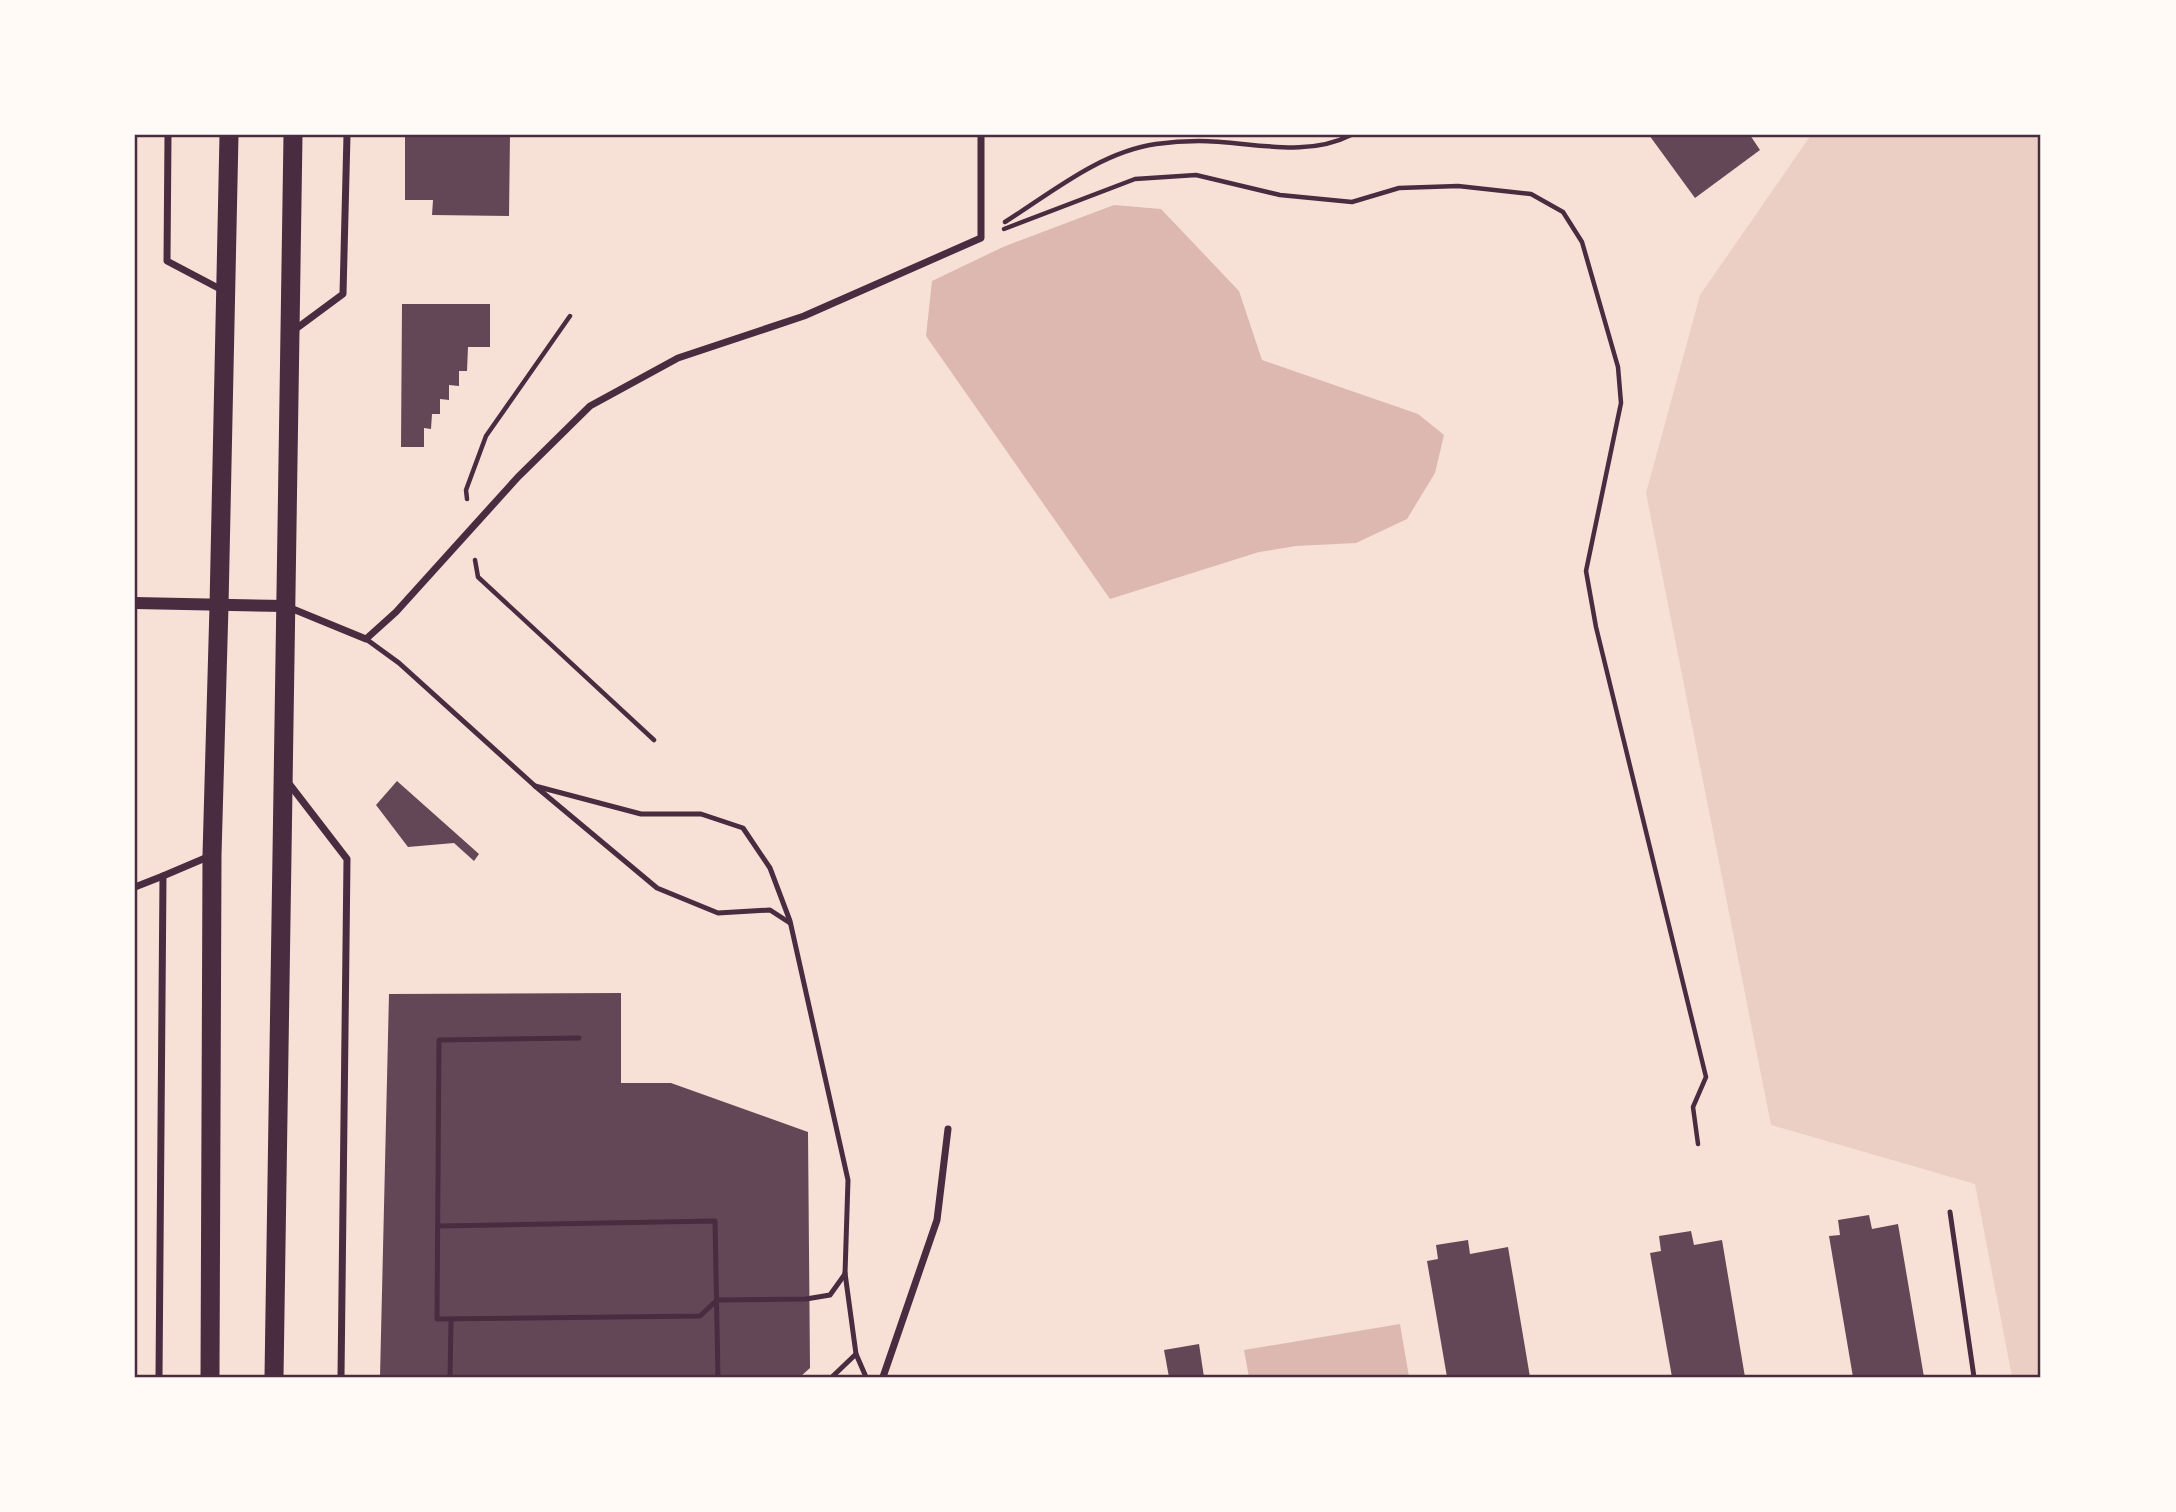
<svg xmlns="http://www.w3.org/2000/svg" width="2176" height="1512" font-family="'Titillium Web',sans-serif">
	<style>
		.green { fill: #ebcfc5 }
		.water { fill: #dcb8b0 }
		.building { fill: #644757 }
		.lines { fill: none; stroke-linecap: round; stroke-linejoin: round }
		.path { stroke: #4a2c40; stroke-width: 4.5 }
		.service { stroke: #4a2c40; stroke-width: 5 }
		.minor { stroke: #4a2c40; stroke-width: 7 }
		.tertiary { stroke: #4a2c40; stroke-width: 12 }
		.trunk { stroke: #4a2c40; stroke-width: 19 }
		.neatline { fill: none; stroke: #4a2c40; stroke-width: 2.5 }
	</style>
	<rect width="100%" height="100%" fill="#f7e1d7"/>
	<path class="green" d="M1811,135H2041V1377H2012L1975,1184L1771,1125L1646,493L1700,295Z"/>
	<g class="water">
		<path d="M1114,205L1161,209L1239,291L1262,360L1418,414L1444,435L1435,473L1407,519L1356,543L1296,546L1259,552L1110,599L926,336L932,281L1003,247Z"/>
		<path d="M1400,1324L1409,1377H1249L1244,1350Z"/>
	</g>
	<g class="building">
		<path d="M405,135H510L509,216L432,215L433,200H405Z"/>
		<path d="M1649,135H1750L1760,150L1695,198Z"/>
		<path d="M402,304H490V347H468L467,371H459V386L449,385V400L440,399V414H432L431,429L424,428V447H401Z"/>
		<path d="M397,781L479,854L474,861L454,843L408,847L376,805Z"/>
		<path d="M621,993V1083H671L808,1132L810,1368L800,1377H380L389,994Z"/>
		<path d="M1869,1215L1872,1229L1898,1224L1924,1377H1853L1829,1236L1840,1235L1838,1220Z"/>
		<path d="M1691,1231L1694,1245L1722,1240L1745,1377H1672L1650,1253L1661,1251L1659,1236Z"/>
		<path d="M1468,1240L1470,1254L1508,1247L1530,1377H1447L1427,1261L1438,1259L1436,1245Z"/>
		<path d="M1199,1344L1204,1377H1169L1164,1350Z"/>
	</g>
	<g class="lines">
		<g class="path">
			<path d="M1005,222C1051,193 1100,152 1156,144C1170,142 1185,141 1199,141C1249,141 1304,159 1351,135"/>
			<path d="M1004,229L1135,179L1196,175L1280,195L1352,202L1399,188L1458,186L1531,194L1563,212L1582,242L1618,367L1621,403L1586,571L1596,627L1706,1077L1693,1107L1698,1144"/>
			<path d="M467,499L466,490L486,436L570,316"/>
			<path d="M475,560L478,577L654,740"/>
		</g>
		<g class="service">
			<path d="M366,639L399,663L535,786L657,888L718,913L770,910L790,923"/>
			<path d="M535,786L641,814H701L743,828L770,868L790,921L848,1180L845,1274L830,1295L806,1299L717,1300L700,1316L437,1319L439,1040L579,1038"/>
			<path d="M1950,1212L1974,1377"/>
			<path d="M438,1226L715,1221L718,1377"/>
			<path d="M845,1273L856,1354L866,1377"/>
			<path d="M450,1377L451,1320"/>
			<path d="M832,1377L856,1354"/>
		</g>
		<g class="minor">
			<path d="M168,135L167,261L222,290"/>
			<path d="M293,331L343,294L347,135"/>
			<path d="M288,607L366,639L396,612L518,477L590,406L678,358L804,316L981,238V135"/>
			<path d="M287,781L347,859L341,1377"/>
			<path d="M135,887L163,876"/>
			<path d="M159,1377L163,876L210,856"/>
			<path d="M883,1377L937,1220L948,1129"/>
		</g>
		<path class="tertiary" d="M135,603L285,606"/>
		<g class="trunk">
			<path d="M210,1377L212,855L219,606L229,135"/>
			<path d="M274,1377L293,135"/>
		</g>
	</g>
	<rect width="2176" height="1512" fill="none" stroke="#fffaf5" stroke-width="273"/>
	<rect x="136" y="136" width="1903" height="1240" class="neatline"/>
</svg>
